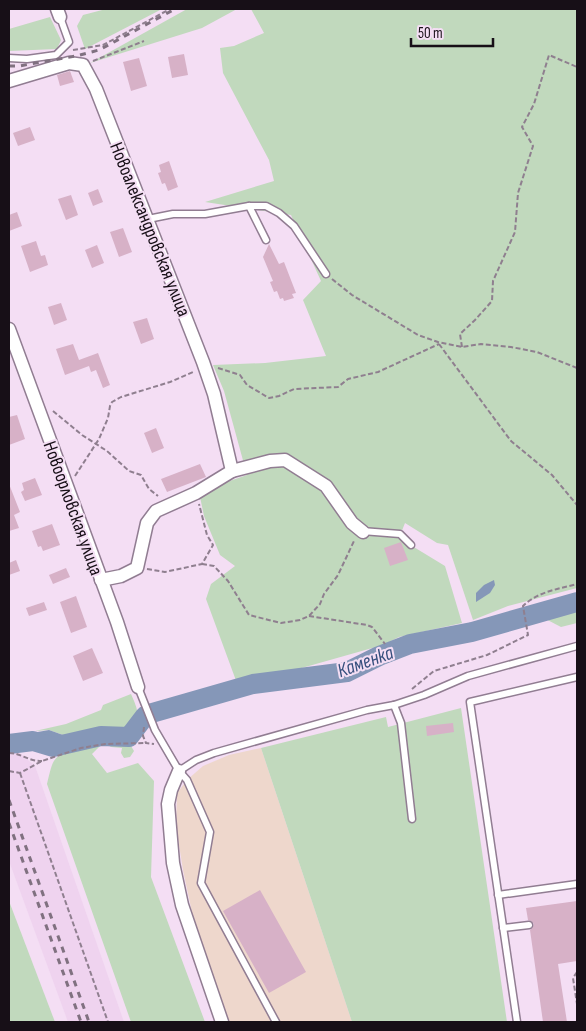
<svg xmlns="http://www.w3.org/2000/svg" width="586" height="1031" font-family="'Sofia Sans Condensed',sans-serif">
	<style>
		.industrial { fill: #eed7cc }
		.built { fill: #efd3ef }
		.green { fill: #c1d9bd }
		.water { fill: #8597b8 }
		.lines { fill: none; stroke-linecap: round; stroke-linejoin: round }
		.river { stroke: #8597b8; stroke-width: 20 }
		.building { fill: #d7b1c7 }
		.lane-casing { stroke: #917d92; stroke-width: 9 }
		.street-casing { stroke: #917d92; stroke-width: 15 }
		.path { stroke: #8f7f8f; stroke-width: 2; stroke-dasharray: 5 2.5; stroke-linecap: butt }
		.lane { stroke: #fff; stroke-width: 6 }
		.street { stroke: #fff; stroke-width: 12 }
		.rail { stroke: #807180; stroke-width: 3; stroke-dasharray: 6 6; stroke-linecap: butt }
		.labels { text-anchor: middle; stroke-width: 4; stroke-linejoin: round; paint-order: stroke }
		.street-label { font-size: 19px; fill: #170f17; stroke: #f4def4 }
		.water-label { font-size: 20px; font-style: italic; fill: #364f7d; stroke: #f4def4 }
	</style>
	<rect width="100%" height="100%" fill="#f4def4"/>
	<path class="industrial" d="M261,748L352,1022H228L193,917L183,870L176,826L177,793L187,780L203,766L229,755Z"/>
	<path class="built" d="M9,744L35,766L124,1022H68L9,861Z"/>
	<g class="green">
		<path d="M106,9H162L85,49L77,26L83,15Z"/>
		<path d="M187,9H237L202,28L90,63Z"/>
		<path d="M251,9H577V588L508,606L473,620L448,545L437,543L405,523L399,538L445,566L462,623L399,637L383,645L238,686L206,599L211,584L235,566L220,555L204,516L200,497L221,484L247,475L224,391L213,365L265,363L326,356L303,300L321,281L291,215L205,202L274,181L269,160L223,73L220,48L234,46L264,33Z"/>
		<path d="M50,17L61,40L57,49L9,51V29Z"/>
		<path d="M577,602V623L561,627L534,613Z"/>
		<path d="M131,694C136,706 141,714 134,726L140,737L131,746L134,751L130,757L124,758L121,753L122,748L111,747L104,742L92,754L107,773L138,763L154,781L151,877L205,1022H131L47,784C53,760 51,758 75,747L77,740L49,730L35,731L66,724L101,710L103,705Z"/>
		<path d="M461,708L507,1022H352L261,748L386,717L388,727Z"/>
		<path d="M9,901L55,1022H9Z"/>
	</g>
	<g class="water">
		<path d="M494,580L495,585L490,593L476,602V593L484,585Z"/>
		<path d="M49,730L77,740L69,749L9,750V737Z"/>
	</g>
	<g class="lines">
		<g class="river">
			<path d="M152,713L253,684L347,672L379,656L410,644L472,632L577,602"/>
			<path d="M9,744L33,741L53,747L101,736L129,737L145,716"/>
		</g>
	</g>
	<g class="building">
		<path d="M184,54L188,75L172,78L168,57Z"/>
		<path d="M139,58L147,86L131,91L123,62Z"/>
		<path d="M70,71L74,82L60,86L57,75Z"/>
		<path d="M30,127L35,140L18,146L13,133Z"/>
		<path d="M169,161L178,187L168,191L165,183L162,184L158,173L161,172L159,165Z"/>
		<path d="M98,189L103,202L93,206L88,193Z"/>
		<path d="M71,195L78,215L66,220L58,199Z"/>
		<path d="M17,212L22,226L9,231V215Z"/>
		<path d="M123,228L132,252L119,257L110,232Z"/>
		<path d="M36,241L41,256L45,255L48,265L30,272L21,246Z"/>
		<path d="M269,244L279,264L284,262L296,293L292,294L294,298L284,301L283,298L280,299L277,291L274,292L270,282L273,281L263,257Z"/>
		<path d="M97,245L104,263L92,268L85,250Z"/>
		<path d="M61,303L67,320L54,325L48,307Z"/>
		<path d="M147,318L154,339L141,344L133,322Z"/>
		<path d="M73,344L79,360L98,353L110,385L103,388L96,370L91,372L89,366L65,375L56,349Z"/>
		<path d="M17,415L25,439L9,445V417Z"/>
		<path d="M156,428L164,448L152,453L144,433Z"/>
		<path d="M200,464L206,477L167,492L161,479Z"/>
		<path d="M35,478L42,495L25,501L21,492L24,490L22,483Z"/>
		<path d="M9,484L20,512L14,515L19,528L9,531Z"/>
		<path d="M52,524L60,545L43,551L41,546L38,547L32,531Z"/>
		<path d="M401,542L408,560L390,566L384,548Z"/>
		<path d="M16,560L20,571L9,575V563Z"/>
		<path d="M66,568L70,577L53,584L49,575Z"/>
		<path d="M76,596L87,627L71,633L60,602Z"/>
		<path d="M44,602L47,610L29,616L26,608Z"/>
		<path d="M92,648L103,673L83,681L73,656Z"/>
		<path d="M453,723L454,732L427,736L426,726Z"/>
		<path d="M260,890L306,972L269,993L223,911Z"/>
		<path d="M577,901V961L558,964L567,1022H543L530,930L533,927L534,924L531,921L528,920L526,908Z"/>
	</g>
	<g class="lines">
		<defs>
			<g id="lane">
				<path d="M9,58L27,59L56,55L69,42L60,17"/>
				<path d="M249,206L266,240"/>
				<path d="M148,219L173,214H205L249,206H266L279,213L294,226L326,274"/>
				<path d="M362,531L400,534L411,545"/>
				<path d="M138,687L155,730L179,771L187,780L210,832L201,883L276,1022"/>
				<path d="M394,705L401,723L412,819"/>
				<path d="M179,771L196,760L214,753L367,710L394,705L424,695L468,676L577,646"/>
				<path d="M498,895L577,884"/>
				<path d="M503,928L529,925"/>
				<path d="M517,1022L470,702L577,677"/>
			</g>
			<g id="street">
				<path d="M57,9L60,17"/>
				<path d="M9,81L69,63L83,65L96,89L203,362L214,394L232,471L196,493L156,511L147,523L137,568L121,576L101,580"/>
				<path d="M9,329L117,622L138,687"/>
				<path d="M232,471L270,461L285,460L326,486L352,523L363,532"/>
				<path d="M179,771L171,790L168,804L173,863L182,905L222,1022"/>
			</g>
		</defs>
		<use href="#lane" class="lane-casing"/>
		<use href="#street" class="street-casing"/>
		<g class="path">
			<path d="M73,50L103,45L170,9"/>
			<path d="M93,61L144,41"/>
			<path d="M332,279L352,295L418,335L438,342L462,347L481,344L511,347L537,352L577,368"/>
			<path d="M439,344L511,441L552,475L577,505"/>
			<path d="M462,347L460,334L475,320L492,301L493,281L515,232L518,193L533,146L522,127L534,104L549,55L577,67"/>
			<path d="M218,368L240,375L247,385L269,398L279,396L294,389L338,387L348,379L378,372L439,344"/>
			<path d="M53,411L82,435L107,451L129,471L141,475L149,489L158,496"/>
			<path d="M75,476L99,439L108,418L110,406L112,402L121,397L170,382L193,372"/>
			<path d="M202,564L214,566L228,581L249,615L281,623L300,620L309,616L320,604L324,594L338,575L354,541"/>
			<path d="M147,569L165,572L202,564L213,545L207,535L199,504"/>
			<path d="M309,616L367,625L372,627L385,644"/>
			<path d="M412,689L434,671L487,655L528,635L523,606C537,592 558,589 577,584"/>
			<path d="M144,727L143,736L146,743L154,744"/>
			<path d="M9,753C21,753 27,761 42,761"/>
			<path d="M9,771L20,773L42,761L81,748L105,744L146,743"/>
			<path d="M20,773L108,1022"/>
			<path d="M577,972L573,978L577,1004"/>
		</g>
		<use href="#lane" class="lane"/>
		<use href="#street" class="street"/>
		<g class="rail">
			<path d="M9,66H19L76,56L99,50L175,9"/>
			<path d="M9,800L89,1022"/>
			<path d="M9,823L81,1022"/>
		</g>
	</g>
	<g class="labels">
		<g class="street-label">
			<text transform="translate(151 229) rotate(68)" y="7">Новоалександровская улица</text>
			<text transform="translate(74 508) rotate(70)" y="7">Новоорловская улица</text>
		</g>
		<g class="water-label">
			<text transform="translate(365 661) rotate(-20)" y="7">Каменка</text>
		</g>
	</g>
	<rect width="586" height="1031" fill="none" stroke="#170f17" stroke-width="20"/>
	<path d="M411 38v8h82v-8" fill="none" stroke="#170f17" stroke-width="2.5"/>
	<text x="418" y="38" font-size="15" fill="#170f17" stroke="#f4def4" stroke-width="4" paint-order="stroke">50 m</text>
</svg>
